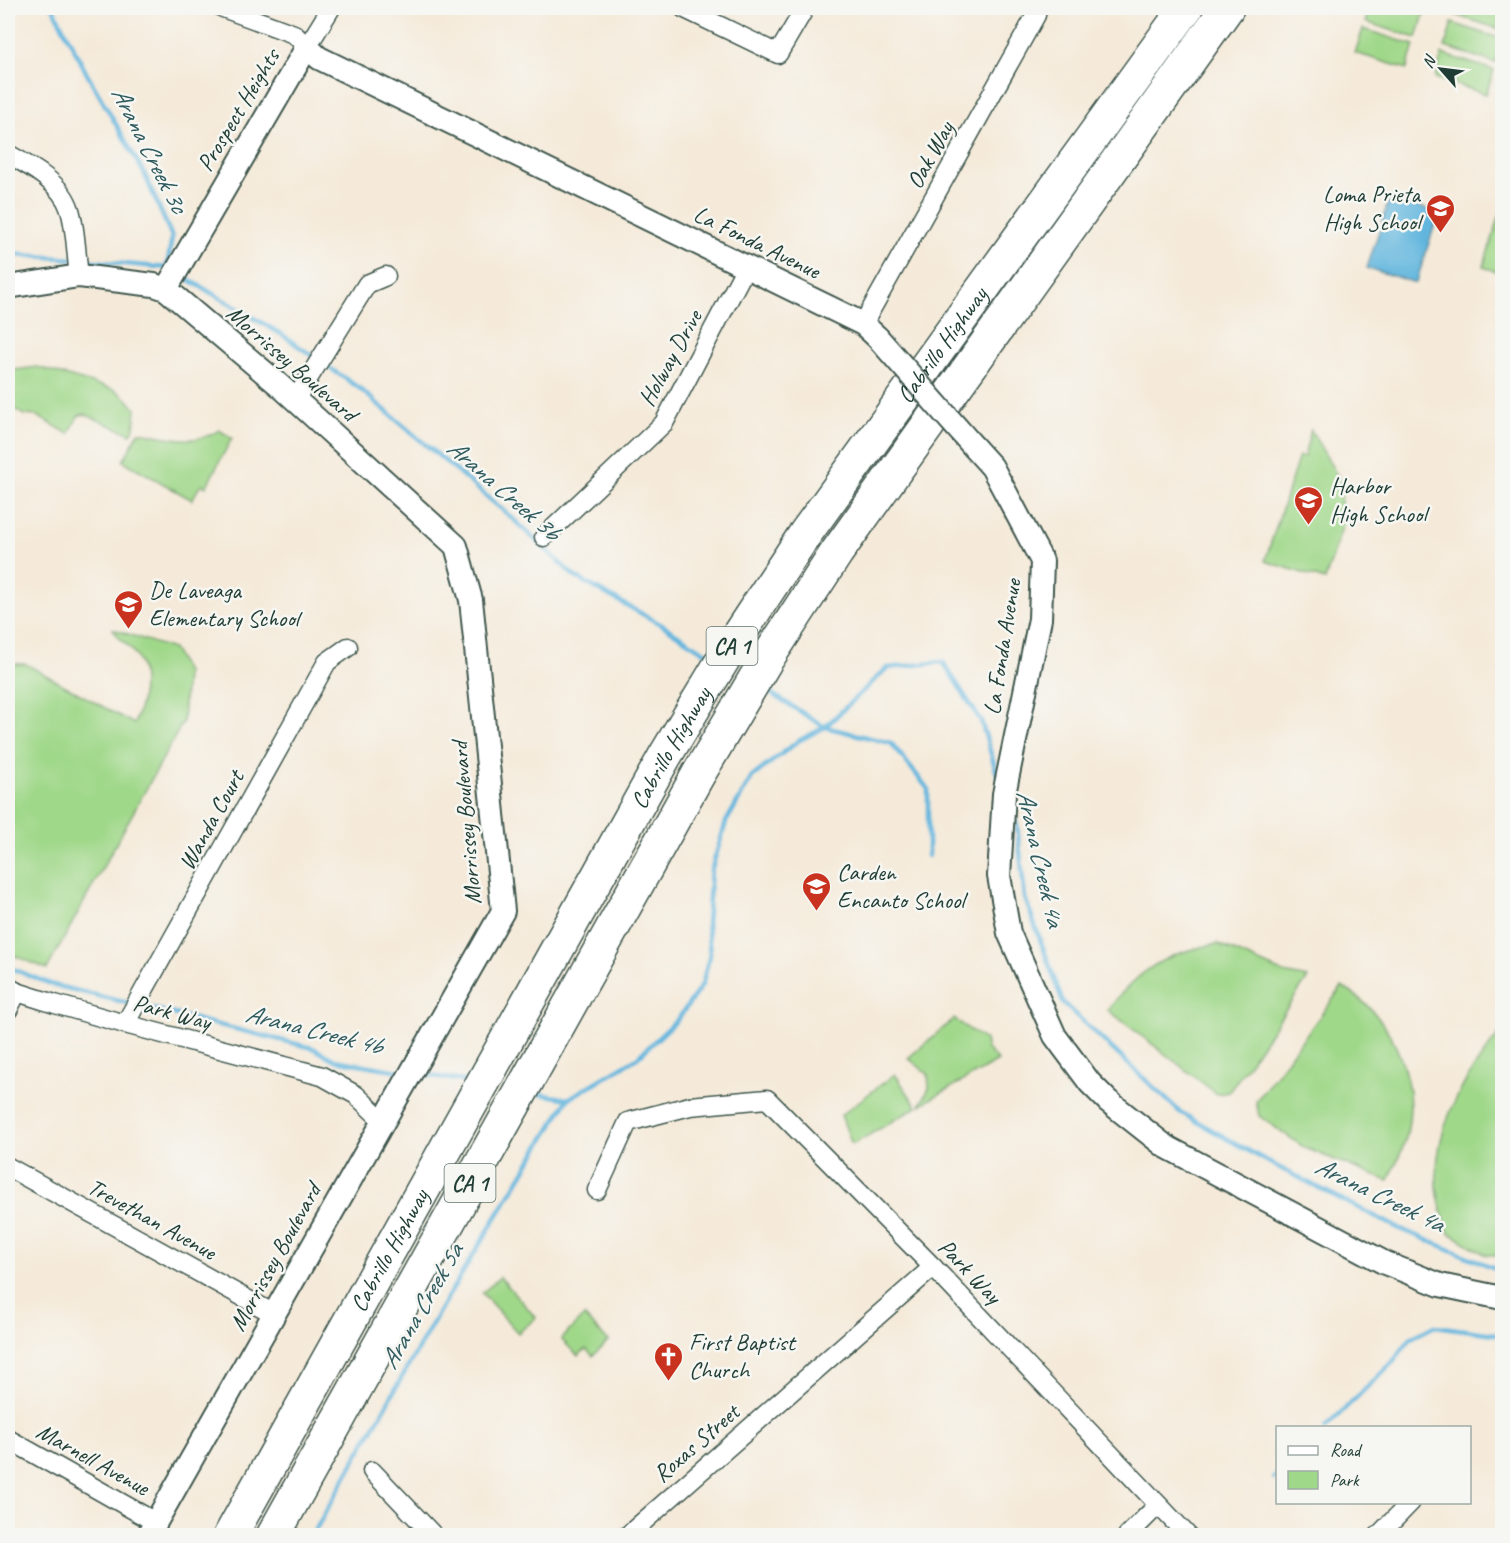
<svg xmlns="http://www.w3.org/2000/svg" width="1510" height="1543" font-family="Caveat,sans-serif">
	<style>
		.green { fill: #a0d88a; stroke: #608a5f; stroke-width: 1.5 }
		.water { fill: #62b6de; stroke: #407a89; stroke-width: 1.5 }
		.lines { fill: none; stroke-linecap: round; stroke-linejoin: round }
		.stream { stroke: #62b6de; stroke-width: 4.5 }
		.minor-casing { stroke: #3f574d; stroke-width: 21 }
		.tertiary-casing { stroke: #3f574d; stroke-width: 26 }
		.motorway-casing { stroke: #3f574d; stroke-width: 36 }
		.minor { stroke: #fff; stroke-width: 18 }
		.tertiary { stroke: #fff; stroke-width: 22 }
		.motorway { stroke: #fff; stroke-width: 33 }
		.tertiary-bridge-casing { stroke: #3f574d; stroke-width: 26; stroke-linecap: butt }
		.tertiary-bridge { stroke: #fff; stroke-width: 22 }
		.labels { text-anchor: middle; stroke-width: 5; stroke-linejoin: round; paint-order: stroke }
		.shield { fill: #f6f6f2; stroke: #60746d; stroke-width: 1.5 }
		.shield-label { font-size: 22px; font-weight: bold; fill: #1f3d34 }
		.street-label { font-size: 24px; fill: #1f3d34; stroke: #f6f6f2 }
		.poi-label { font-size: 24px; fill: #1f3d34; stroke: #f6f6f2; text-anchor: start }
		.water-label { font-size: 26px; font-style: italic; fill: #305b5e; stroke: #f6f6f2 }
	</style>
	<rect width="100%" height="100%" fill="#f6f6f2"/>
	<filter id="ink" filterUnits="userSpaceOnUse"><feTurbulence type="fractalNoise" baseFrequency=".0167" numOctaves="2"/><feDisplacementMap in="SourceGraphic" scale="12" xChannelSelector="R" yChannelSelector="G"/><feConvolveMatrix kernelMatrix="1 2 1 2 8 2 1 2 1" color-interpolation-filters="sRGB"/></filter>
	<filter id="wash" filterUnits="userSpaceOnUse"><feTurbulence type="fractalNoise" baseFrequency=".008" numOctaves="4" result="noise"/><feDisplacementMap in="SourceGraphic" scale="24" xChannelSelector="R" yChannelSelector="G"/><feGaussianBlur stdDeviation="1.35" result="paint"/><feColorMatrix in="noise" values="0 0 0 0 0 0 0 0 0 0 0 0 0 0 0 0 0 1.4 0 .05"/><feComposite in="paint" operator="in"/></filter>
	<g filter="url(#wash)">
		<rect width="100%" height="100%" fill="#f5ead9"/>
		<g class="green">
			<path d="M1370,8H1405L1424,14L1417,38L1365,22Z"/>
			<path d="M1457,8H1502V30L1455,15Z"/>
			<path d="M1452,23L1502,39L1496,63L1445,47Z"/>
			<path d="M1363,29L1414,45L1407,69L1355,53Z"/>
			<path d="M1442,54L1494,70L1486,94L1435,78Z"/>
			<path d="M1502,209V273L1483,267Z"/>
			<path d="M37,367L115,390L126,398L136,409L134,428L131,434L84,414L78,416L69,434L37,416L24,415L8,405V371Z"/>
			<path d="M219,430L232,438L206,487L201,484L192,500L123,461L139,432C165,436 195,447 219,430Z"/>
			<path d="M1311,430L1345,489L1341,496V505L1347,512L1325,580L1265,561L1299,456L1304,457Z"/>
			<path d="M113,629L173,649L186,672L183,722L47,969L8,953V664H26L134,724C143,701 150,671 132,650C126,643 116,637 113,629Z"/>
			<path d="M1218,944L1284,973L1308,978L1229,1092L1217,1094L1108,1010C1138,970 1168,951 1218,944Z"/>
			<path d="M1342,987C1391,1014 1419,1079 1407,1134C1403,1150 1395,1166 1388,1181L1305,1148L1259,1116L1256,1101Z"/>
			<path d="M954,1019L985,1040L987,1049L998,1061L920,1105L929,1088L928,1074L908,1058Z"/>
			<path d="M1502,1031V1255H1486L1448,1232C1444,1218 1438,1202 1437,1187C1433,1127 1465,1075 1502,1031Z"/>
			<path d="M895,1074L917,1107L852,1145L841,1115Z"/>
			<path d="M500,1277L536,1318L518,1333L482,1293Z"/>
			<path d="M584,1316L608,1341L593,1356L586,1349L578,1356L561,1339Z"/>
		</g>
		<path class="water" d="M1390,197L1429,210L1431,206L1440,209L1416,283L1367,268Z"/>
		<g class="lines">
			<g class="stream">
				<path d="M53,8L87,74L144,173L172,237L167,267"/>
				<path d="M1128,8L1136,9"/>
				<path d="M8,254L74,259"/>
				<path d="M82,260L169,268"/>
				<path d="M181,275L281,334L317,359"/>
				<path d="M324,364L359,388L512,518L574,576L662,625L711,656"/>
				<path d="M764,689L825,727L891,743L928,789V856"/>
				<path d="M1012,812L1017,825L1025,898L1063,1003L1180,1112L1272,1164L1398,1228L1502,1271"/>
				<path d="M8,967L53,985L132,1004"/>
				<path d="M141,1006L313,1048L335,1060L405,1072"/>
				<path d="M420,1074L470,1082"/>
				<path d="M535,1093L568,1099"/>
				<path d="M568,1099L637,1058L678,1019L702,985L710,954L707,923L711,871L726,822L752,777L798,741L825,727L887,668L943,662L981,721L998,777"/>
				<path d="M1325,1428L1392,1363L1411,1338L1435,1326L1502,1335"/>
				<path d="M1274,1478L1278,1474"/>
				<path d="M312,1536L444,1303L568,1099"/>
			</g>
		</g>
	</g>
	<g filter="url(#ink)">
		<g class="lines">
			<defs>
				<g id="minor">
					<path d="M223,8L294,34L307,47L331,8"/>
					<path d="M683,8L778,54L805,8"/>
					<path d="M8,154C30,166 62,183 70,210C76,230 76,254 79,276"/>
					<path d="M863,324L1036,15L1037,8"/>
					<path d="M295,400L367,284L386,276"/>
					<path d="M544,537L664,423L746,267"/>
					<path d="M8,987L17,992L55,1004L125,1024L322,1076L356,1095L383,1121"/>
					<path d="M8,1010L17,992"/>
					<path d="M125,1024L327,662L348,647"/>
					<path d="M8,1167L274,1314"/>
					<path d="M597,1190L628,1122L690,1106L767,1099L933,1267L1188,1536"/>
					<path d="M8,1439L155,1522"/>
					<path d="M372,1471L434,1536"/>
					<path d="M627,1536L933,1267"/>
					<path d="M1127,1536L1158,1505"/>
					<path d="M1378,1536L1411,1502"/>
				</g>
				<g id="tertiary">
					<path d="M8,287L79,276L154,285L166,289L278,384L456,546L471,600L503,911L148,1536"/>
					<path d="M166,289L307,47L319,58L863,324L878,338"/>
					<path d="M973,446L992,467L1042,561L1040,619L1004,794L999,876L1009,933L1055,1036L1090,1083L1108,1101L1165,1146L1385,1263L1440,1285L1502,1298"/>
				</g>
				<g id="motorway">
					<path id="s1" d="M230,1536L665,756L733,643L805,534L1186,8"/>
					<path d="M273,1536L698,775L765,662L837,552L1227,8"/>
				</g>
			</defs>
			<use href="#minor" class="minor-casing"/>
			<use href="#tertiary" class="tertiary-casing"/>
			<use href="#motorway" class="motorway-casing"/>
			<use href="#minor" class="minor"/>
			<use href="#tertiary" class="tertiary"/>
			<use href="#motorway" class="motorway"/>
			<defs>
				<path id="tertiary-bridge" d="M878,338L973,446"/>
			</defs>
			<use href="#tertiary-bridge" class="tertiary-bridge-casing"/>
			<use href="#tertiary-bridge" class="tertiary-bridge"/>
		</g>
	</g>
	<defs>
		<symbol id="school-pin" viewBox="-11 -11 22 30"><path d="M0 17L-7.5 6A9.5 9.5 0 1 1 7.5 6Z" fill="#c8321e" stroke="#f6f6f2"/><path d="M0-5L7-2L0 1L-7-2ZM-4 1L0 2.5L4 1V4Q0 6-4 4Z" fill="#fff"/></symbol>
		<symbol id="church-pin" viewBox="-11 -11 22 30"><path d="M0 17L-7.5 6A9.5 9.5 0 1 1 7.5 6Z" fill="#c8321e" stroke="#f6f6f2"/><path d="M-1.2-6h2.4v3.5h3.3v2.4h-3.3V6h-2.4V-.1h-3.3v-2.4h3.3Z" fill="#fff"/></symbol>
	</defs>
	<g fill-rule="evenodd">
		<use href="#school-pin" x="1424" y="192" width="33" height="45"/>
		<use href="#school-pin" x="1292" y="484" width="33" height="45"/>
		<use href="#school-pin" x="112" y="588" width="33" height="45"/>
		<use href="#school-pin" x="800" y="870" width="33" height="45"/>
		<use href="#church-pin" x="652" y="1340" width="33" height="45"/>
	</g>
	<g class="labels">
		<g class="shield">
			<rect x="706.5" y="627" width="51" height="38" rx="4.5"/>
			<rect x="444.5" y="1164" width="51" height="38" rx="4.5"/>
		</g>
		<g class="shield-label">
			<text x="732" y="654">CA 1</text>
			<text x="470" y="1191">CA 1</text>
		</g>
		<g class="street-label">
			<text transform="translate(238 110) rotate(-59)" y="8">Prospect Heights</text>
			<text transform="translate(930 155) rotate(-61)" y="8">Oak Way</text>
			<text transform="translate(757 242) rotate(26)" y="8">La Fonda Avenue</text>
			<text dy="8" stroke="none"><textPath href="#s1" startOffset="1389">Cabrillo Highway</textPath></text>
			<text transform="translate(670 358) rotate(-61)" y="8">Holway Drive</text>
			<text transform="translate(292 363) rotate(41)" y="8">Morrissey Boulevard</text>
			<text transform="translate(1002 647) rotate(-81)" y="8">La Fonda Avenue</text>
			<text dy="8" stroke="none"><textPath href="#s1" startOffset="903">Cabrillo Highway</textPath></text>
			<text transform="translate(211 820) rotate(-61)" y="8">Wanda Court</text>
			<text transform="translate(466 823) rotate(-95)" y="8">Morrissey Boulevard</text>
			<text transform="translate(172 1012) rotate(15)" y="8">Park Way</text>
			<text transform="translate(152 1219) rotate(29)" y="8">Trevethan Avenue</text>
			<text dy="8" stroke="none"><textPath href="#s1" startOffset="327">Cabrillo Highway</textPath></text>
			<text transform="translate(275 1257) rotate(-61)" y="8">Morrissey Boulevard</text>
			<text transform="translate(970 1271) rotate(46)" y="8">Park Way</text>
			<text transform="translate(696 1443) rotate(-41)" y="8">Roxas Street</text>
			<text transform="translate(93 1459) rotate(29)" y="8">Marnell Avenue</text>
		</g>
		<g class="poi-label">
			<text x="1420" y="202" text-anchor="end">Loma Prieta<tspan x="1420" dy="28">High School</tspan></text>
			<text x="1330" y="494">Harbor<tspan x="1330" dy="28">High School</tspan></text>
			<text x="149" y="598">De Laveaga<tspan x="149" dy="28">Elementary School</tspan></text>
			<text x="837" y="880">Carden<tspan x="837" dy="28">Encanto School</tspan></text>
			<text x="689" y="1350">First Baptist<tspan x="689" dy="28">Church</tspan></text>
		</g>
		<g class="water-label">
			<text transform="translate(150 149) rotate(63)" y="9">Arana Creek 3c</text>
			<text transform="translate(504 489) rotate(41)" y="9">Arana Creek 3b</text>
			<text transform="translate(1041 858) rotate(77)" y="9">Arana Creek 4a</text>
			<text transform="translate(314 1029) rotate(14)" y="9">Arana Creek 4b</text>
			<text transform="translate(1380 1194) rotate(26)" y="9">Arana Creek 4a</text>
			<text transform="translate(421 1306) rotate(-60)" y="9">Arana Creek 5a</text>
		</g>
	</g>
	<rect width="1510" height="1543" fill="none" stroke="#f6f6f2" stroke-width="30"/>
	<rect x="1276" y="1426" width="195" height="78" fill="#f6f6f2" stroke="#a0aca6" stroke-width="1.5"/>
	<rect x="1288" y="1446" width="30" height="9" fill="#ffffff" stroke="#a0aca6" stroke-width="1.5"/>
	<text x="1330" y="1456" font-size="18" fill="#1f3d34">Road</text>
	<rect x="1288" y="1471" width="30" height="18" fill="#a0d88a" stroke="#a0aca6" stroke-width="1.5"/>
	<text x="1330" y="1486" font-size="18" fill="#1f3d34">Park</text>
	<g transform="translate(1441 69) rotate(298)" stroke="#f6f6f2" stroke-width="4.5" paint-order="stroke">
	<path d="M0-4.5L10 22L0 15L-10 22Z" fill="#1f3d34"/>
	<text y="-9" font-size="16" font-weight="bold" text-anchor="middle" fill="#1f3d34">N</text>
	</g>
</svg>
